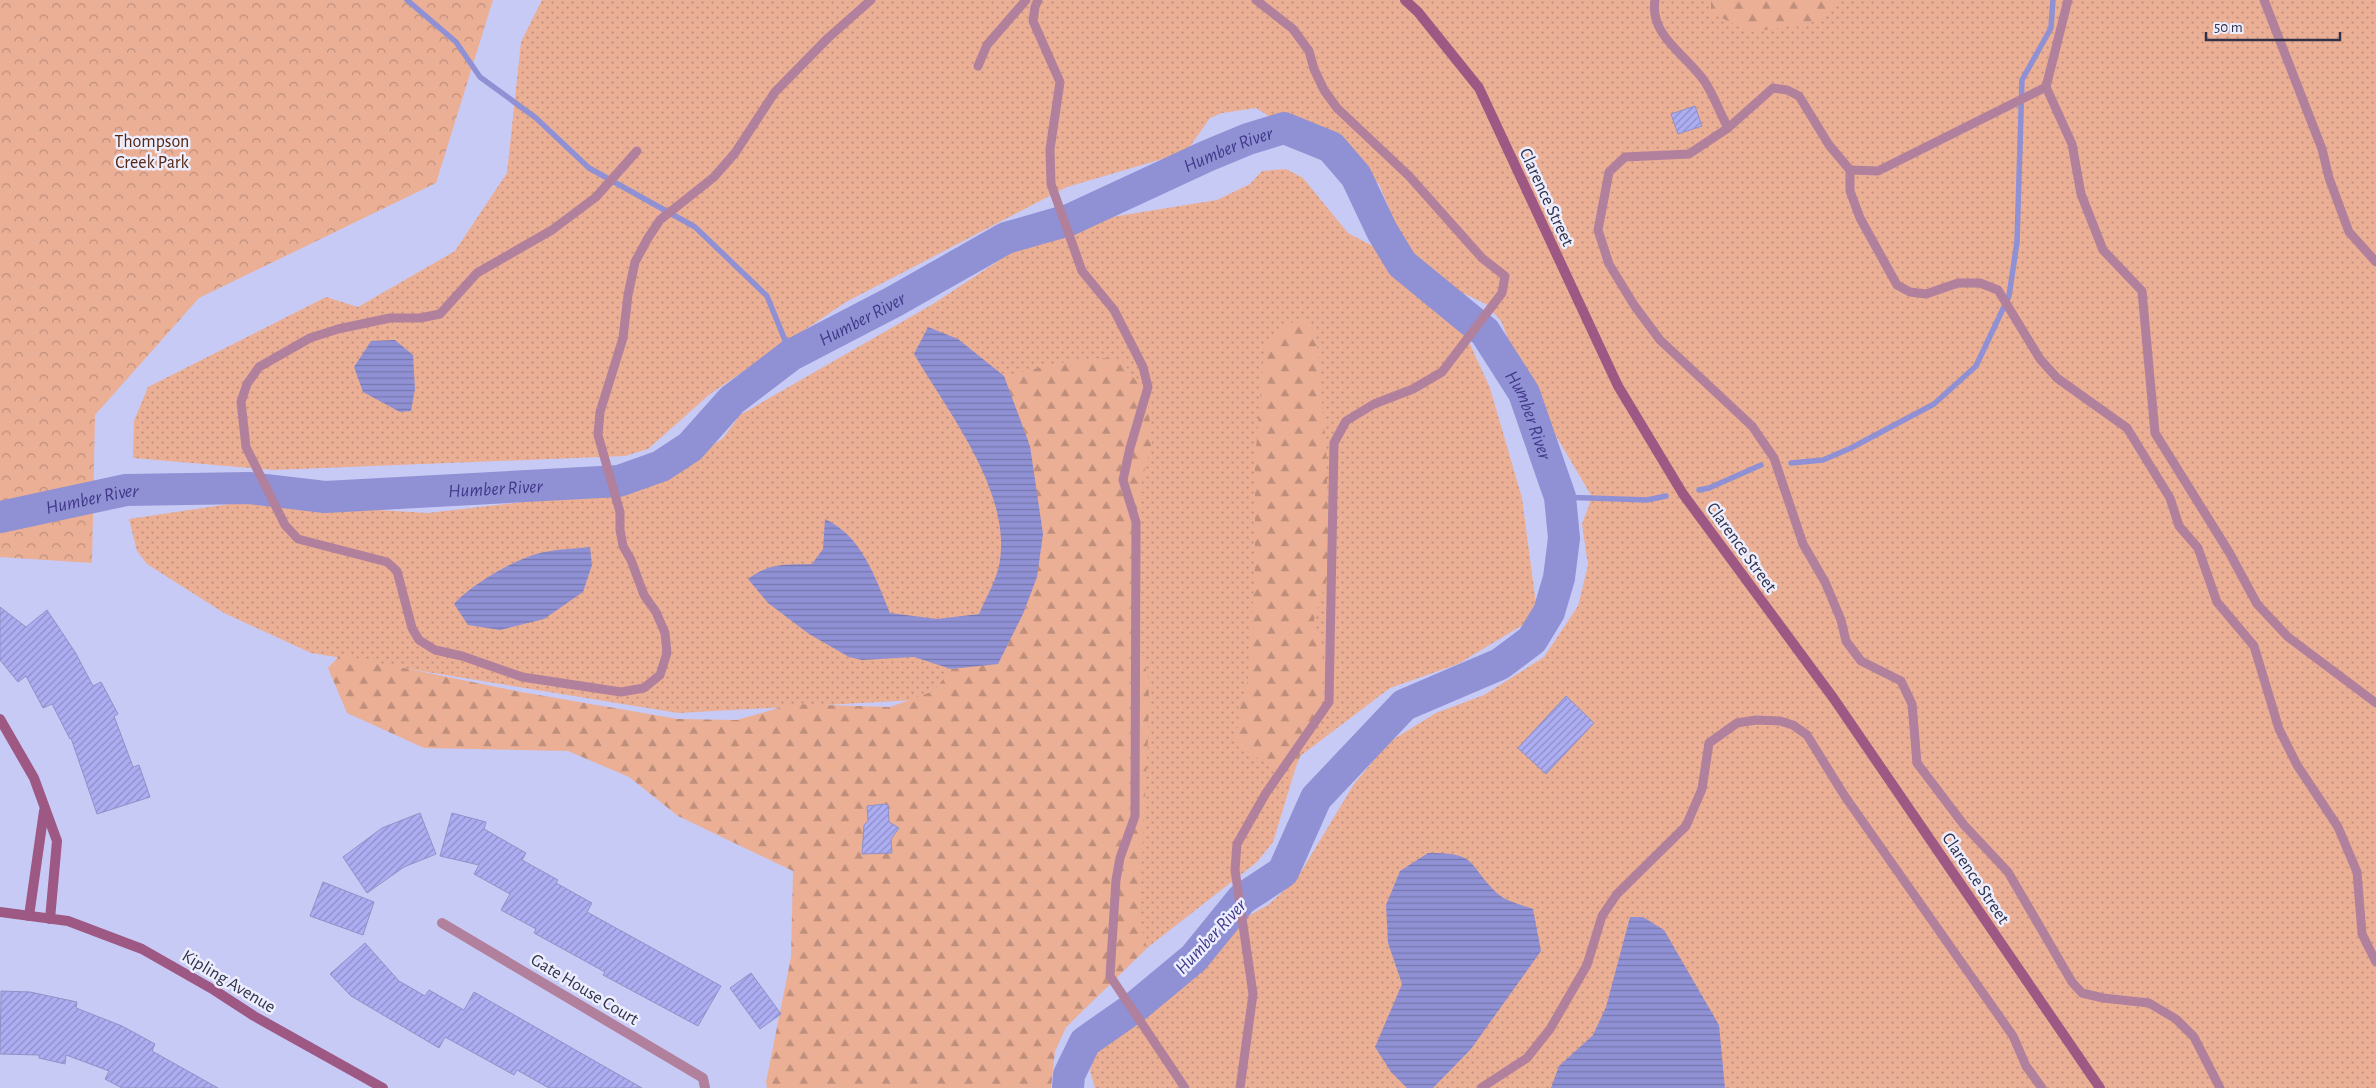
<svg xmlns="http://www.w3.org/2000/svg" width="2376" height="1088" font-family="'Alegreya Sans',sans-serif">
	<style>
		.grass { fill: url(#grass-dots) }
		.forest { fill: url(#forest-firs) }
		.park { fill: url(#park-crowns) }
		.water { fill: url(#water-rules) }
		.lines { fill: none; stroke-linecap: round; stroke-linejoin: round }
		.stream { stroke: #9091d4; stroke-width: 5.5 }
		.river { stroke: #9091d4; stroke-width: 32 }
		.building { fill: url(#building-hatch); stroke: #9091c5 }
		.lane { stroke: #b1809c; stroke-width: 9 }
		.street { stroke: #b1809c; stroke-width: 10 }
		.secondary { stroke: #9e5884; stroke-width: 10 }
		.labels { text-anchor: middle; stroke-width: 5; stroke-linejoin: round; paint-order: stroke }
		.park-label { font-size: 18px; fill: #562711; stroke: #ecedfe }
		.street-label { font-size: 18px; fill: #323248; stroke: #ecedfe }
		.water-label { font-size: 19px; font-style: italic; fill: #403889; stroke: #ecedfe }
	</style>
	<defs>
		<pattern id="grass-dots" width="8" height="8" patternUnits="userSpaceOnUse" patternTransform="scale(1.25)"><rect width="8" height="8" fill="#ebaf96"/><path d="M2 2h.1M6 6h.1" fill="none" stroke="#bf8f7c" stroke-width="1.8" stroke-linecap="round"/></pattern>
		<pattern id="forest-firs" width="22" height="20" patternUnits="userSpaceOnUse" patternTransform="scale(1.25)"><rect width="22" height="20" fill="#ebaf96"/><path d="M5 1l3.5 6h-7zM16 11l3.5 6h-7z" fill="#bf8f7c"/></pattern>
		<pattern id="park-crowns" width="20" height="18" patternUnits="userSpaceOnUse" patternTransform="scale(1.25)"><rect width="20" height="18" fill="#ebaf96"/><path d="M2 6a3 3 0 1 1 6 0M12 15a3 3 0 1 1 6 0" fill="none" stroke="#bf8f7c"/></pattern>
		<pattern id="water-rules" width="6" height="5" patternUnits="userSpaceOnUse" patternTransform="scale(1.25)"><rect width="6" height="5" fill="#9091d4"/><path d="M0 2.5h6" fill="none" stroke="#7677ae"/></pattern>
		<pattern id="building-hatch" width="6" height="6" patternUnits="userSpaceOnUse" patternTransform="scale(1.25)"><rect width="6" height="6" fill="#adadf3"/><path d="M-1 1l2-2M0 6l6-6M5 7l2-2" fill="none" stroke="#8d8dc7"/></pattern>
	</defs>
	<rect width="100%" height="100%" fill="#c8caf6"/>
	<g class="grass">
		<path d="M542,0H2376V1088H1095L1090,1071L1100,1033L1221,931L1268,905L1296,880L1354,784L1389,742L1436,713L1484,695L1544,657L1578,606L1588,565L1582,524L1592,497L1529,390L1501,321L1486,304L1429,277L1401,237L1379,184L1256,108L1222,113L1210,118L1186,152L1067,187L846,302L710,394L648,449L625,456L274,470L133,458L134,421L148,387L326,297L358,307L455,251L507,173L521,42Z"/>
		<path d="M1286,169L1303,178L1348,233L1386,253L1410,285L1464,331L1490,388L1522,498L1536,604L1526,623L1458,664L1390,688L1299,757L1273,842L1257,862L1147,948L1066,1027L1055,1051L987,696L678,713L311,653L224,613L147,564L137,551L129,519L243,502L428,513L600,493L672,473L723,438L740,415L933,304L1024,244L1105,218L1217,200L1250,184L1262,171Z"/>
	</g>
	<g class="forest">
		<path d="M1711,0H1840L1819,21L1752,32L1711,13Z"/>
		<path d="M1299,318L1316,332L1326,448L1329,543L1327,579L1314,620L1324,650L1323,699L1291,779L1235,744L1240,709L1248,679L1255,565V461L1264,351L1269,339Z"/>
		<path d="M1108,358L1123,362L1147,397L1152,442L1142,480L1138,637L1149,682L1148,739L1139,919L1147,948L1066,1027L1055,1051L1051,1088H767L766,1082L791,957L793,871L678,816L629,777L568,751L424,748L347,713L328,668L340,655L521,692L678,719L737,720L792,704L890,707L934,691L951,669L998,664L1023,614L1037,577L1030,446L1004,376L1078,359Z"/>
	</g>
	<path class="park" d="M0,0H493L436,183L199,298L95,415L92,563L0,557Z"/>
	<g class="water">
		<path d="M928,327L958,339L1004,376L1030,446L1043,534L1037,577L1023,614L998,664L951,669L914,657L862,660L849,657L809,634L768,603L748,579C771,562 785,565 812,564L823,549L825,519C862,536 875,577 890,613L937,619L979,614C986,597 998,578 1000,560C1010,490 948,412 914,354Z"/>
		<path d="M395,340L413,355L415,389L411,411L400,412L363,392L354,367L371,341Z"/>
		<path d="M590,547L592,565L583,592L544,619L500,630L468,625L454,604C471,585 515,559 540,553C556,549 573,549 590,547Z"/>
		<path d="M1428,853C1479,853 1466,863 1497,893C1505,901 1522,905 1533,909L1541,951L1471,1049L1433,1088H1407L1391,1072L1375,1047L1402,984L1388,943L1386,905L1400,871Z"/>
		<path d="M1630,917H1643L1664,930L1719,1025L1725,1088H1551L1559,1066L1593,1035L1606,1007Z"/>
	</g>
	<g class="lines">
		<g class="stream">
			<path d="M407,0L456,42L480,77L536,118L589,168L695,227L767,296L791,355"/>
			<path d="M1791,463L1823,460L1851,448L1934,404L1976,366L2009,296L2017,242L2022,80L2051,28L2053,0"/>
			<path d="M1699,490L1709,488L1761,465"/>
			<path d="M1560,497L1647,500L1666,496"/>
		</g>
		<path class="river" id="s1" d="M0,517L126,490L249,488L325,497L619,481L661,466L690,447L732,400L791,355L893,302L1006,238L1069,220L1207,156L1248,139L1284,128L1331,147L1356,176L1382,231L1402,264L1485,332L1524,393L1560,497L1564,538L1559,578L1549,612L1532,640L1500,664L1404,705L1316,798L1283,872L1242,899L1194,958L1135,1007L1085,1042L1069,1075L1068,1088"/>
	</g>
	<g class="building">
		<path d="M1695,106L1702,126L1678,134L1671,114Z"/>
		<path d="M0,607L26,627L47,610L75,652L93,686L101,682L118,714L114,716L133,767L139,765L150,797L97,814L71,738L70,739L52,704L43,708L26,676L18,682L0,660Z"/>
		<path d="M1566,696L1594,723L1546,774L1518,748Z"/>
		<path d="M885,804L888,805L889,822L899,828L891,839L892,853L862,854L864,825L868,821L867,806Z"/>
		<path d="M420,813L436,854L404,867L367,893L343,857L382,828Z"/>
		<path d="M452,813L486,822L484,829L526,853L522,860L558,880L556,883L592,903L587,912L721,986L698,1026L603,975L605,972L534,933L536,929L501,910L510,894L474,874L479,865L440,856Z"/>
		<path d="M323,882L374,902L363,935L310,916Z"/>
		<path d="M365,943L399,981L425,996L429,990L464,1010L474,992L642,1088H549L517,1070L514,1075L445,1037L439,1048L351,996L330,974Z"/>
		<path d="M751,973L781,1014L760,1029L730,988Z"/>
		<path d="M1,991L30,992L77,1002L76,1008L122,1026L155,1044L152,1051L218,1088H122L105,1079L109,1071L66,1055L65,1064L39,1058V1055L0,1054Z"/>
	</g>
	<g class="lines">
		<g class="lane">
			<path d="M1038,0L1035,7L1033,21L1060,82L1050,149L1051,184L1082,271L1114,310L1143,367L1148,387L1130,448L1123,480L1136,522L1135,816L1120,858L1116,880L1110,976L1185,1088"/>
			<path d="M1655,0C1649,36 1687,55 1705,82C1714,96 1720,113 1728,128"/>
			<path d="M2068,0L2046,87L2072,144L2081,194L2103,250L2142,291L2155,433L2229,552L2257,604L2288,637L2376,703"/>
			<path d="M2264,0L2322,149L2329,178L2349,232L2376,262"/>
			<path d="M978,66L987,45L1026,0"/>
			<path d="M637,151L596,197L552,230L477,273L440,314L420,318H390L338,329L310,338L259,367L247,384L241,402L246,447L285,525L298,539L387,562L397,571L412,628L419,640L435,650L462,656L522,677L621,692L644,688L660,675L667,653L665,633L656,612L644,595L631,560L623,546L620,530V512L598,435L600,412L623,338L628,295L635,262L648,238L660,220L714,177L735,153L775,92L828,38L871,0"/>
			<path d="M1850,170L1878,171L2046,87"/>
			<path d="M1240,1088L1253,994L1235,870L1237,844L1266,793L1329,702L1334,443L1346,421L1374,404L1413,389L1442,372L1502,293L1505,276L1482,258L1409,176L1337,108L1324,90L1314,69L1309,51L1293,29L1256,0"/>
			<path d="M1481,1088L1527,1058L1550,1029L1587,965L1602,916L1617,894L1686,826L1702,789L1709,743L1737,723L1756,720L1780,721L1793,725L1807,735L1844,795L2013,1036L2026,1066L2042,1088"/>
			<path d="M2220,1088L2194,1037L2176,1019L2149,1003L2103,998L2082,993L2072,982L2008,872L1964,825L1917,763L1912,704L1901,681L1861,661L1846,641L1841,620L1825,582L1803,544L1774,458L1752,426L1660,340L1634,305L1609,264L1598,230L1609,172L1625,157L1689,154L1728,128L1773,88L1787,90L1799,96L1829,145L1850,170V191L1860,218L1897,285L1910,292L1926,294L1958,283H1980L1998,290L2040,359L2057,378L2127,428L2170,498L2179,526L2198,548L2217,602L2254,646L2279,729L2297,765L2338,827L2357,872L2362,934L2376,962"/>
		</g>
		<path class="street" d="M442,923L703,1078L705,1088"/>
		<g class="secondary">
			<path d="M1405,0L1418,12L1479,88L1618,386L1683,494L1834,699L2100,1088"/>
			<path d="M0,719L34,778L57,841L50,919"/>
			<path d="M0,912L68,921L142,949L214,990L254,1016L383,1088"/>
			<path d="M29,916L44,811"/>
		</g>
	</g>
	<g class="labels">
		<g class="park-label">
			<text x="152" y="147">Thompson<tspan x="152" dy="21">Creek Park</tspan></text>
		</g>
		<g class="street-label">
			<text transform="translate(1547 197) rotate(65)" y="6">Clarence Street</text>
			<text transform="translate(1742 547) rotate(54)" y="6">Clarence Street</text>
			<text transform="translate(1976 878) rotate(56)" y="6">Clarence Street</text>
			<text transform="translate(229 981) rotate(31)" y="6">Kipling Avenue</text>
			<text transform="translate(585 989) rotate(31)" y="6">Gate House Court</text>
		</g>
		<g class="water-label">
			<text dy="7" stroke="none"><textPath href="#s1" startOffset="1324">Humber River</textPath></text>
			<text dy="7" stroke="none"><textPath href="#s1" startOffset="919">Humber River</textPath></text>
			<text dy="7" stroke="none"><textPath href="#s1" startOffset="1774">Humber River</textPath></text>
			<text dy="7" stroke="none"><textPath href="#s1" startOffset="499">Humber River</textPath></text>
			<text dy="7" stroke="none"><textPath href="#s1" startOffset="94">Humber River</textPath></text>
			<text transform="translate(1210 936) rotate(-47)" y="7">Humber River</text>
		</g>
	</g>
	<path d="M2206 32v8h134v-8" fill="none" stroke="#323248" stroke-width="2.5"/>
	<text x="2214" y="32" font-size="15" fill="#323248" stroke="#ecedfe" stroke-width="4" paint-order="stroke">50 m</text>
</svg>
